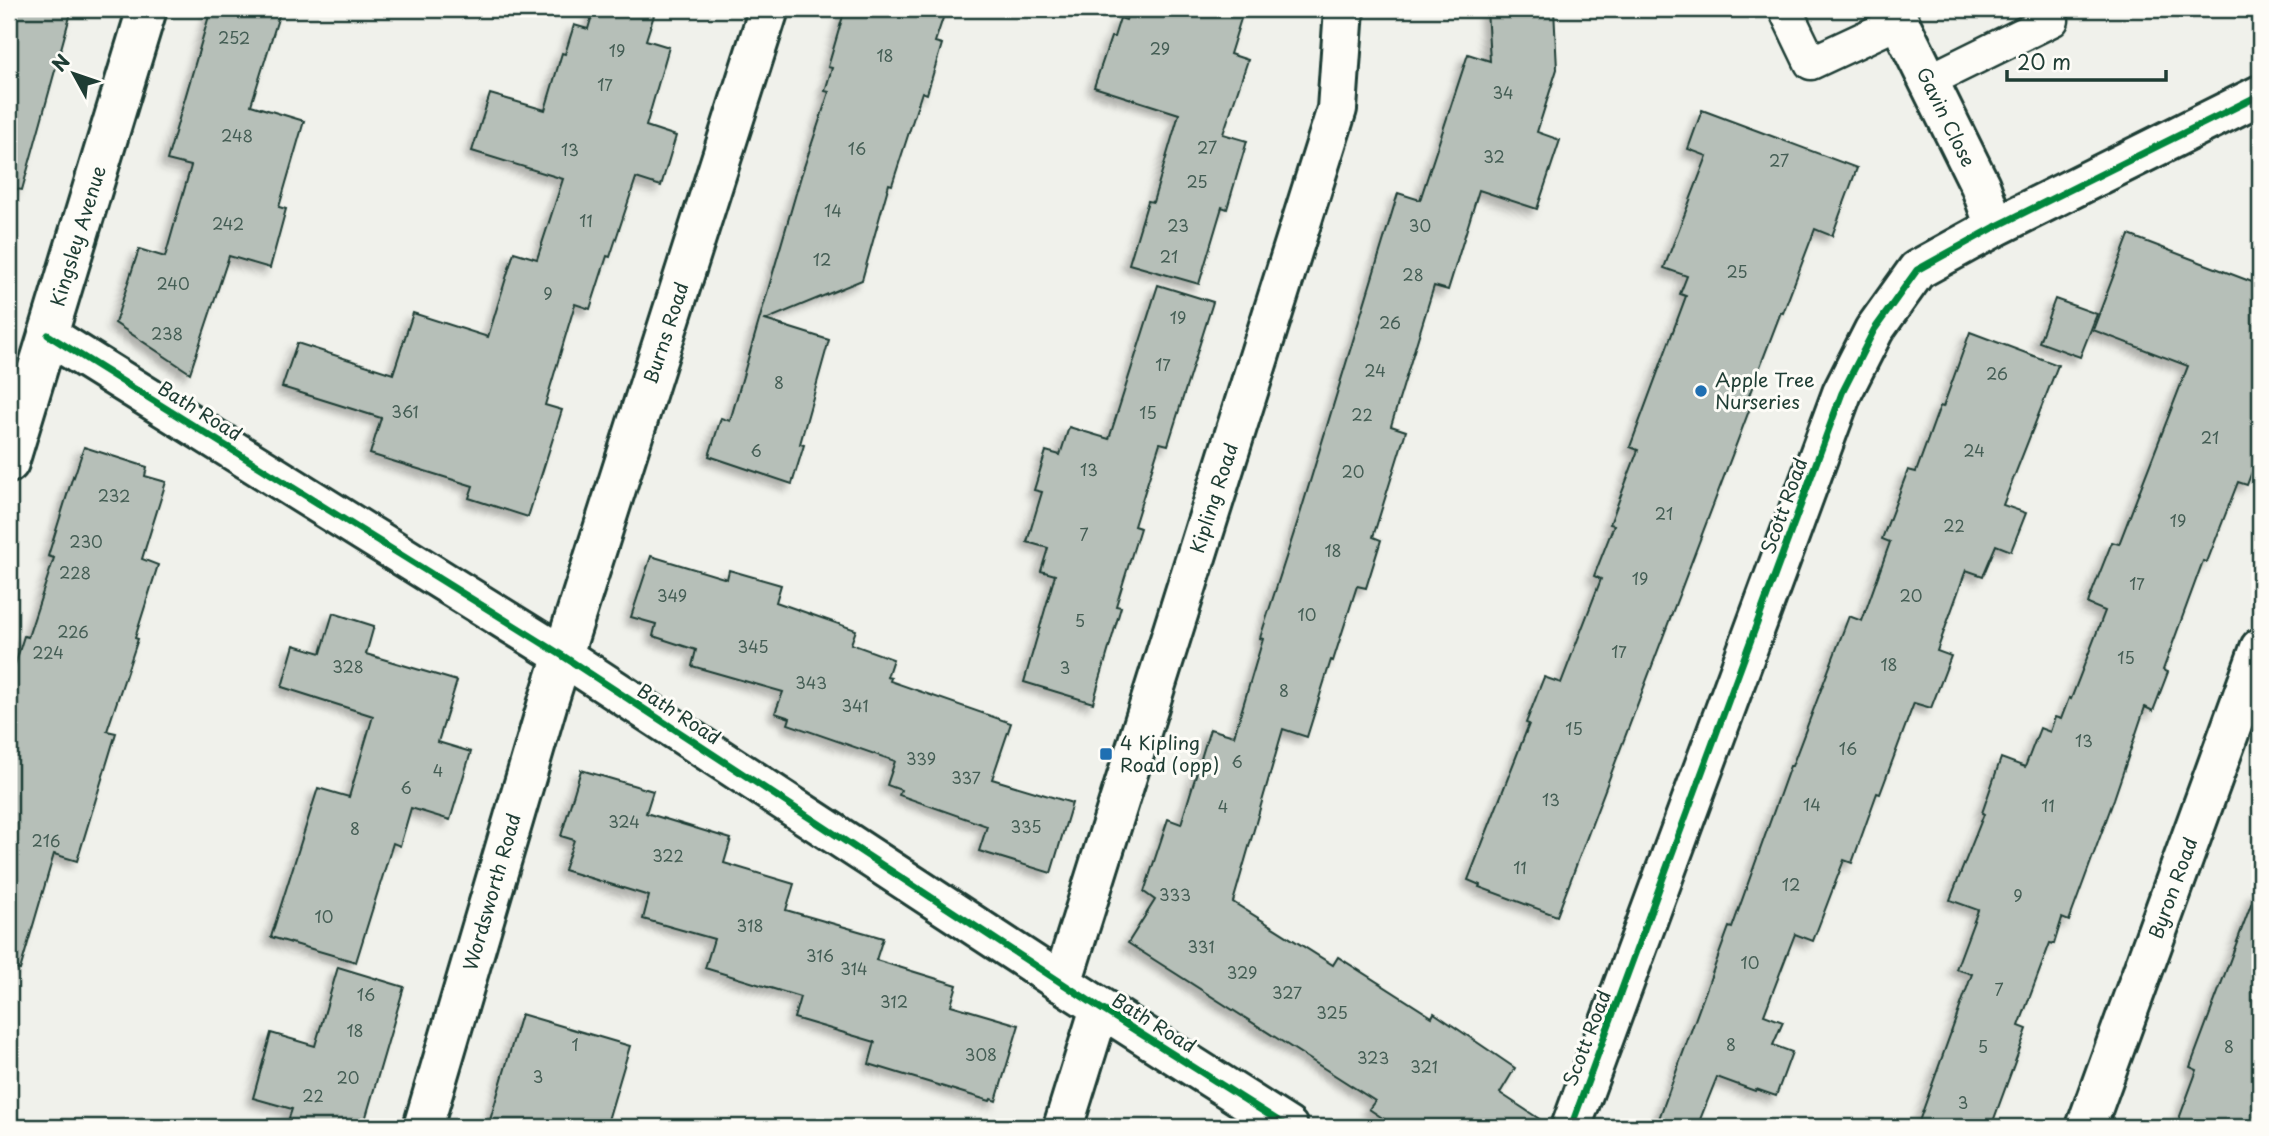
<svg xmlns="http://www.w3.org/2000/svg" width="2269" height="1136" font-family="'Playpen Sans',sans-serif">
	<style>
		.building { fill: #b6bfb8; stroke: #1f3d34; stroke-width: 2; filter: url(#shadow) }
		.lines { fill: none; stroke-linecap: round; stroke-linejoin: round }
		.service-casing { stroke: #1f3d34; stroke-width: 37 }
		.minor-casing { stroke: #1f3d34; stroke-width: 44 }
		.tertiary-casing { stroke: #1f3d34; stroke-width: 44 }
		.service { stroke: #fdfcf7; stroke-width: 32 }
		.minor { stroke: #fdfcf7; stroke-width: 38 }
		.tertiary { stroke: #fdfcf7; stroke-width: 38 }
		.cycleway-casing { stroke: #fdfcf7; stroke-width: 11 }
		.cycleway { stroke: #00873e; stroke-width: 7 }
		.poi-dot { fill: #1f6fb2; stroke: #fdfcf7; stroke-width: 2.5 }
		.labels { text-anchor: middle; stroke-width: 6; stroke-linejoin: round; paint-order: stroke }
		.number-label { font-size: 16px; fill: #455e55 }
		.street-label { font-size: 19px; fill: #1f3d34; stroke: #fdfcf7 }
		.poi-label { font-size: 19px; fill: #1f3d34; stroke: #fdfcf7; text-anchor: start }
	</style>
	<defs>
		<filter id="shadow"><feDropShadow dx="-6" dy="6" stdDeviation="3.5" flood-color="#0004"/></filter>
	</defs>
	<rect width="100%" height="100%" fill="#f0f1eb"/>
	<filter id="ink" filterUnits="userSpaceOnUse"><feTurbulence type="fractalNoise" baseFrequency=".0143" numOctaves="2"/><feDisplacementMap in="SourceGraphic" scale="14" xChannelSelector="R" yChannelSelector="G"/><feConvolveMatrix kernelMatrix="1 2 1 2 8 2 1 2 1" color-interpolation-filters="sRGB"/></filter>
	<g filter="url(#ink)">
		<g class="building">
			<path d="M9,9H72L22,190L9,188Z"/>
			<path d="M211,9H281L251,105L304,121L279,207L286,209L270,268L229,256L190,373L115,323L139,249L165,257L191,166L167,160Z"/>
			<path d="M594,9H656L646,40L669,47L646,126L676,136L661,186L636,178L610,257L607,256L590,309L575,304L545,405L562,410L528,517L469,498L473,486L370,454L381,418L282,387L297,343L393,374L413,313L488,337L514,252L537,259L563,179L472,151L490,94L545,110L562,53L565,54L574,25L588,29Z"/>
			<path d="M845,9H946L935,42L942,44L927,94L922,92L892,185L889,184L862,280L765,320L829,340L800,444L804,445L792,484L709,456L721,418L730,421L801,176L829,92L825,91L832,68L828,67Z"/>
			<path d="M1130,9H1244L1230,54L1248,60L1223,134L1247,141L1227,209L1222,207L1199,284L1129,264L1148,201L1153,202L1179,114L1094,87L1111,37H1114L1120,18L1126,20Z"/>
			<path d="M1487,9H1554L1557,69L1537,132L1560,140L1537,209L1479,190L1448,290L1434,286L1391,426L1406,431L1373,537L1381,540L1366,588L1357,586L1333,661L1331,660L1307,737L1283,729L1233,902L1333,965L1338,957L1432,1017L1434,1013L1515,1068L1500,1093L1550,1126L1396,1127L1369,1109L1375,1101L1128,943L1155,900L1144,892L1168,819L1181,824L1210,729L1234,736L1263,639L1260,638L1301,511L1398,193L1420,200L1468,54L1490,61Z"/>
			<path d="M1702,110L1857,168L1832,236L1815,229L1783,313L1781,312L1745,406L1750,408L1557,916L1479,887L1480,885L1468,880L1529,724L1526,723L1544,677L1561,683L1601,579L1594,576L1614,525L1610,524L1638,450L1630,447L1686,296L1680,294L1687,276L1664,268L1707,156L1688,149Z"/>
			<path d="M2129,235L2260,285V450L2247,485L2238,482L2207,562L2203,561L2163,670L2168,672L2153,711L2145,707L2114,799L2069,921L2062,918L2054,944L2050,943L2019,1026L2027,1029L1991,1127H1917L1972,974L1956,969L1978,910L1950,900L1984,814L1982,813L2001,758L2025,767L2040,728L2050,732L2055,717L2061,719L2069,698L2071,699L2105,611L2088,604L2089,600L2112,542L2119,544L2188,366L2093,330Z"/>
			<path d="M1158,285L1213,302L1168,445L1160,443L1134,526L1140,528L1116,606L1121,607L1093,703L1024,682L1055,575L1041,571L1048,548L1027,542L1042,492L1034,490L1046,451L1060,455L1069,427L1109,439Z"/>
			<path d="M2055,299L2097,314L2080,357L2039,342Z"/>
			<path d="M1970,332L2058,365L2003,505L2026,513L2011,551L1996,545L1983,576L1966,570L1937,651L1951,656L1931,708L1914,703L1880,794L1877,793L1852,863L1844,860L1813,941L1795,934L1764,1015L1783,1022L1773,1045L1792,1052L1776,1096L1756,1089L1755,1091L1717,1077L1697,1127H1656L1729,927L1732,928L1790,766H1792L1849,616L1862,621L1890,542L1882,539L1908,470L1916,472L1940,406L1943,407Z"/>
			<path d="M84,447L147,467L145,476L166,482L142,559L158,565L135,638L138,639L107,731L116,733L77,861L54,854L20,970L9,968V684L24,636L28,637L54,558L48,556L73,476L74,477Z"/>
			<path d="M651,556L727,579L729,570L781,585L776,602L856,630L851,644L893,659L887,677L891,678L890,681L1011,723L992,779L1072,803L1051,873L979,851L987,826L899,795L901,790L887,785L895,761L788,724L790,718L775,713L783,692L692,666L696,650L653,636L656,624L631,617Z"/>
			<path d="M333,613L374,626L366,654L457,681L438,742L471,752L450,820L411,808L400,846L393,843L356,962L271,937L318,788L349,797L373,716L282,687L294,645L321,653Z"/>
			<path d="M581,770L653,791L646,813L731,839L724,863L794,884L786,910L883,938L876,960L957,985L951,1005L1019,1025L996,1101L991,1099L990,1101L869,1064L875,1042L794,1018L800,997L705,968L714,939L643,919L649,896L564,870L574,840L561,836Z"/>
			<path d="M2256,891L2260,892V1127H2176L2197,1070L2190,1067Z"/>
			<path d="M338,967L404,987L363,1127H286L292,1109L253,1098L271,1033L315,1046Z"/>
			<path d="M521,1014L630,1046L606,1127H488Z"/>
		</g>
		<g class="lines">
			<defs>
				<g id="service">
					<path d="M1786,11L1811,63L1899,22"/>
					<path d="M1928,81L2052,20"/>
				</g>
				<g id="minor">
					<path d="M1893,9L1980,185L1995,227"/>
					<path d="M48,335L563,656L1062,983"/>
					<path d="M9,463L147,9"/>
					<path d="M423,1127L548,702L769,9"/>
					<path d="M1063,1127L1100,1008"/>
					<path d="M1571,1127L1842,393L1874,330L1917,270L1995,227L2260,95"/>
					<path d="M2086,1127L2260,648"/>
				</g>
				<path id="tertiary" d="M1288,1127L1062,983L1337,109L1344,9"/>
			</defs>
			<use href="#service" class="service-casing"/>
			<use href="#minor" class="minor-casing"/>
			<use href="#tertiary" class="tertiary-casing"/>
			<use href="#service" class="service"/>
			<use href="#minor" class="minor"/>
			<use href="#tertiary" class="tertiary"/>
			<defs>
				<g id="cycleway">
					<path d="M48,335L563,656L1100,1008L1288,1127"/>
					<path d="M1571,1127L1842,393L1874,330L1917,270L1995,227L2260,95"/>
				</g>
			</defs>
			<use href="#cycleway" class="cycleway-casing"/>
			<use href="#cycleway" class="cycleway"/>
		</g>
	</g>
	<g class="poi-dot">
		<circle cx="1701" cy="391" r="7"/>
		<rect x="1099" y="747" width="14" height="14" rx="3.5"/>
	</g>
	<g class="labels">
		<g class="number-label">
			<text x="234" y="44">252</text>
			<text x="1160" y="55">29</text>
			<text x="617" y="57">19</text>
			<text x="885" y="62">18</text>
			<text x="605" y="91">17</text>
			<text x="1503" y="99">34</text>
			<text x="237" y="142">248</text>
			<text x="1207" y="154">27</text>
			<text x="857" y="155">16</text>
			<text x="570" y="156">13</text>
			<text x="1494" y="163">32</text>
			<text x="1779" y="167">27</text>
			<text x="1197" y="188">25</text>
			<text x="833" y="217">14</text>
			<text x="586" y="227">11</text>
			<text x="228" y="230">242</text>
			<text x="1178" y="232">23</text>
			<text x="1420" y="232">30</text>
			<text x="1169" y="263">21</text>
			<text x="822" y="266">12</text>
			<text x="1737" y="278">25</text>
			<text x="1413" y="281">28</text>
			<text x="173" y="290">240</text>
			<text x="548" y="300">9</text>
			<text x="1178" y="324">19</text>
			<text x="1390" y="329">26</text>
			<text x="167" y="340">238</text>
			<text x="1163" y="371">17</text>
			<text x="1375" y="377">24</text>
			<text x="1997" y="380">26</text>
			<text x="779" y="389">8</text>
			<text x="405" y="418">361</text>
			<text x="1148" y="419">15</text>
			<text x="1362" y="421">22</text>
			<text x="2210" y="444">21</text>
			<text x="756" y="457">6</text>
			<text x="1974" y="457">24</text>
			<text x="1089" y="476">13</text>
			<text x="1353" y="478">20</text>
			<text x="114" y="502">232</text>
			<text x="1664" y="520">21</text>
			<text x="2178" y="527">19</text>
			<text x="1954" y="532">22</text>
			<text x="1084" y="541">7</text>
			<text x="86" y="548">230</text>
			<text x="1333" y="557">18</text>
			<text x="75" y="579">228</text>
			<text x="1640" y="585">19</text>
			<text x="2137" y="590">17</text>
			<text x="672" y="602">349</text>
			<text x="1911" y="602">20</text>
			<text x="1307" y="621">10</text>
			<text x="1080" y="627">5</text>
			<text x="73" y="638">226</text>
			<text x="753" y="653">345</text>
			<text x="1619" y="658">17</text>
			<text x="48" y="659">224</text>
			<text x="2126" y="664">15</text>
			<text x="1889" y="671">18</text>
			<text x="348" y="673">328</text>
			<text x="1065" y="674">3</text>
			<text x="811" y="689">343</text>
			<text x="1284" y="697">8</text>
			<text x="855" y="712">341</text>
			<text x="1574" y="735">15</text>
			<text x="2084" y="747">13</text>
			<text x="1848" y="755">16</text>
			<text x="921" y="765">339</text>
			<text x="1237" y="768">6</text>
			<text x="438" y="777">4</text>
			<text x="966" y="784">337</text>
			<text x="406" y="794">6</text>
			<text x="1551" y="806">13</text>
			<text x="1812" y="811">14</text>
			<text x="2048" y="812">11</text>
			<text x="1223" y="813">4</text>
			<text x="624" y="828">324</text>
			<text x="1026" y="833">335</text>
			<text x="355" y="835">8</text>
			<text x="46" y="847">216</text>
			<text x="668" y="862">322</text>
			<text x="1520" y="874">11</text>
			<text x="1791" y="891">12</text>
			<text x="1175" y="901">333</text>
			<text x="2018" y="902">9</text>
			<text x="324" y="923">10</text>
			<text x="750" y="932">318</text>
			<text x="1201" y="953">331</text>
			<text x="820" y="962">316</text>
			<text x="1750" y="969">10</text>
			<text x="854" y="975">314</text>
			<text x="1242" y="979">329</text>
			<text x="1999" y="996">7</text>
			<text x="1287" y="999">327</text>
			<text x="366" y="1001">16</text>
			<text x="894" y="1008">312</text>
			<text x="1332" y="1019">325</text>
			<text x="355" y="1037">18</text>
			<text x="575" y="1051">1</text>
			<text x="1731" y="1051">8</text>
			<text x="1983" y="1053">5</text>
			<text x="2229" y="1053">8</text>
			<text x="981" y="1061">308</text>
			<text x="1373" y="1064">323</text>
			<text x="1424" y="1073">321</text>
			<text x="538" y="1083">3</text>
			<text x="348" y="1084">20</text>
			<text x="313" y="1102">22</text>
			<text x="1963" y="1109">3</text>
		</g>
		<g class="street-label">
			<text transform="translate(1946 117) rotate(64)" y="7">Gavin Close</text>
			<text transform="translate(78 236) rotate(-73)" y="7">Kingsley Avenue</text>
			<text transform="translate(666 333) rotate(-72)" y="7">Burns Road</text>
			<text transform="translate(200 411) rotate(32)" y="7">Bath Road</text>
			<text transform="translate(1214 498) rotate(-72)" y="7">Kipling Road</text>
			<text transform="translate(1784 506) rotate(-70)" y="7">Scott Road</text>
			<text transform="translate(679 714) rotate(33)" y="7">Bath Road</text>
			<text transform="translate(2173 888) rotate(-70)" y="7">Byron Road</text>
			<text transform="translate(492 892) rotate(-74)" y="7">Wordsworth Road</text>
			<text transform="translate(1154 1023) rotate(32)" y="7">Bath Road</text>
			<text transform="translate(1587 1038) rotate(-69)" y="7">Scott Road</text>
		</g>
		<g class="poi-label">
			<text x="1715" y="387">Apple Tree<tspan x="1715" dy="22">Nurseries</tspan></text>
			<text x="1120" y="750">4 Kipling<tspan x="1120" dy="22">Road (opp)</tspan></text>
		</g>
	</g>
	<rect width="2269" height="1136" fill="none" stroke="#fdfcf7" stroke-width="35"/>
	<rect x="18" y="18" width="2234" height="1101" fill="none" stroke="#1f3d34" stroke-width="2.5" filter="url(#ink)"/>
	<g transform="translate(74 74) rotate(310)" stroke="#fdfcf7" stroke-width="5" paint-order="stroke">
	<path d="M0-5L12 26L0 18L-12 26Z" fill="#1f3d34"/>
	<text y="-10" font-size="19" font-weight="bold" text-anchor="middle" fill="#1f3d34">N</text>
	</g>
	<path d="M2007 70v10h159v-10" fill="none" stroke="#1f3d34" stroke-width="3.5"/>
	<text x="2017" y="70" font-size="21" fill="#1f3d34" stroke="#fdfcf7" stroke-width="5" paint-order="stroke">20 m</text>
</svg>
